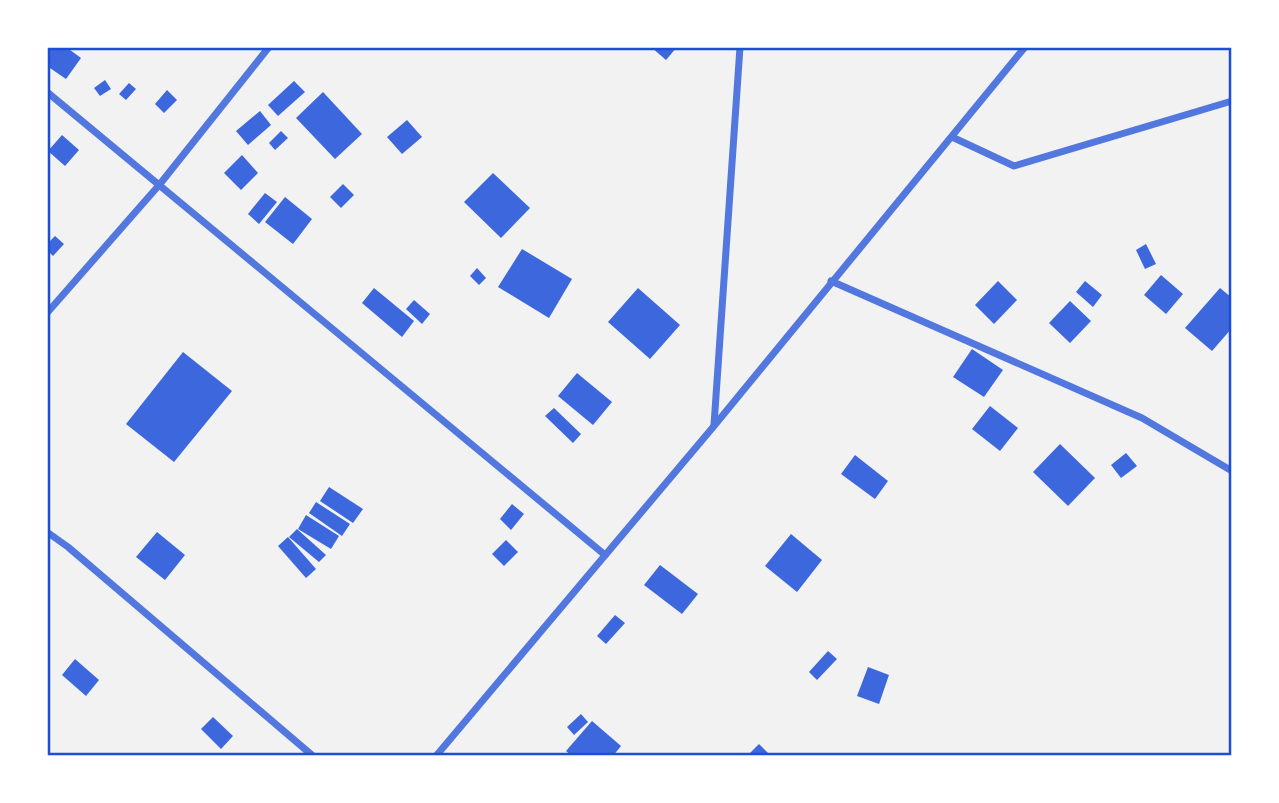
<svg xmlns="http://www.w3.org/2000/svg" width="1279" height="803" font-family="Cabin,sans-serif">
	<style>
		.building { fill: #3d67dc }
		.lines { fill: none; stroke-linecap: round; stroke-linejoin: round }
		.minor { stroke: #5277de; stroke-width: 7 }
		.neatline { fill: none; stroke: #1d4ed8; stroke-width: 2.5 }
	</style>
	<rect width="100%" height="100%" fill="#f2f2f2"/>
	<g class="building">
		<path d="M52,47H66L81,58L66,79L47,66V54Z"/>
		<path d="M651,47H677L666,60Z"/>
		<path d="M105,80L111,89L100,96L94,88Z"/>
		<path d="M294,81L305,92L278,116L268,105Z"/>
		<path d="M129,83L136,89L126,100L119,94Z"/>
		<path d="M167,90L177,100L164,113L155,104Z"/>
		<path d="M323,92L362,134L335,159L296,118Z"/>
		<path d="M260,111L271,125L248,145L236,131Z"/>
		<path d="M407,120L422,137L402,154L387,137Z"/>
		<path d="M281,131L288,138L275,150L269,143Z"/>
		<path d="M62,135L79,150L65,166L48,151Z"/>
		<path d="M242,155L258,173L241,190L224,173Z"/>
		<path d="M493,173L530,208L501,238L464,202Z"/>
		<path d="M343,184L354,195L341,208L330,197Z"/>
		<path d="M265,193L277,202L259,224L248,214Z"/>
		<path d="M285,197L312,219L293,244L265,222Z"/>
		<path d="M55,236L64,244L53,256L47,250V244Z"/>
		<path d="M1146,244L1156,264L1145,269L1136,250Z"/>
		<path d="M522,249L572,279L549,318L498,287Z"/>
		<path d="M477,268L486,278L479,285L470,276Z"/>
		<path d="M1161,275L1183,294L1166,314L1144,295Z"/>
		<path d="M998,281L1017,300L994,324L975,305Z"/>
		<path d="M1085,281L1102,295L1093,307L1076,292Z"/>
		<path d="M374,288L414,321L402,337L362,303Z"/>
		<path d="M638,288L680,325L650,359L608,322Z"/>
		<path d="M1220,288L1232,298V328L1212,351L1185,328Z"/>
		<path d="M414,300L430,314L422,324L406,309Z"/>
		<path d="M1070,301L1091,321L1070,343L1049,323Z"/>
		<path d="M972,349L1003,370L984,397L953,377Z"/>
		<path d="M183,352L232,391L174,462L126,424Z"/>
		<path d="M577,373L612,402L593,425L558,396Z"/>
		<path d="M990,406L1018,428L1000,451L972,429Z"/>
		<path d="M554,408L581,434L573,443L545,416Z"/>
		<path d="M1060,444L1095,478L1068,506L1033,472Z"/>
		<path d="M1126,453L1137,466L1121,478L1111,465Z"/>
		<path d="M855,455L888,481L875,499L841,474Z"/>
		<path d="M329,487L363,509L353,523L320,501Z"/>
		<path d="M316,502L350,524L342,536L309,513Z"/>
		<path d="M512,504L524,514L511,530L500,519Z"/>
		<path d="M306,515L339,536L331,549L298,529Z"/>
		<path d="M297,529L326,555L319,562L289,537Z"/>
		<path d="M157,532L185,555L165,580L136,557Z"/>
		<path d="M791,534L822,560L797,592L765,566Z"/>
		<path d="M288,537L316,569L306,578L278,546Z"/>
		<path d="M506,540L518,552L504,566L492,554Z"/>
		<path d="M660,565L698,594L682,614L644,585Z"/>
		<path d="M615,615L625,623L606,644L597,636Z"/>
		<path d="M828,651L837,659L817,680L809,672Z"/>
		<path d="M75,659L99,680L86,696L62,675Z"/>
		<path d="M868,667L889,675L879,704L857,696Z"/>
		<path d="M581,714L588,722L574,735L567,727Z"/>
		<path d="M213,717L233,736L221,749L201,729Z"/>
		<path d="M592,721L621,746L613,756H572L566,751Z"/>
		<path d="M759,744L771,756H747Z"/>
	</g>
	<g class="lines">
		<g class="minor">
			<path d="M47,92L605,555"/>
			<path d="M952,137L1014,166L1232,101"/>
			<path d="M831,281L1142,418L1232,471"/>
			<path d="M47,313L160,184L269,47"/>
			<path d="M714,425L740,47"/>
			<path d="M47,532L68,547L313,756"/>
			<path d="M436,756L714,426L1025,47"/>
		</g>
	</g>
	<rect width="1279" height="803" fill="none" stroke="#ffffff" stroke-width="98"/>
	<rect x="49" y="49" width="1181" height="705" class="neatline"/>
</svg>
